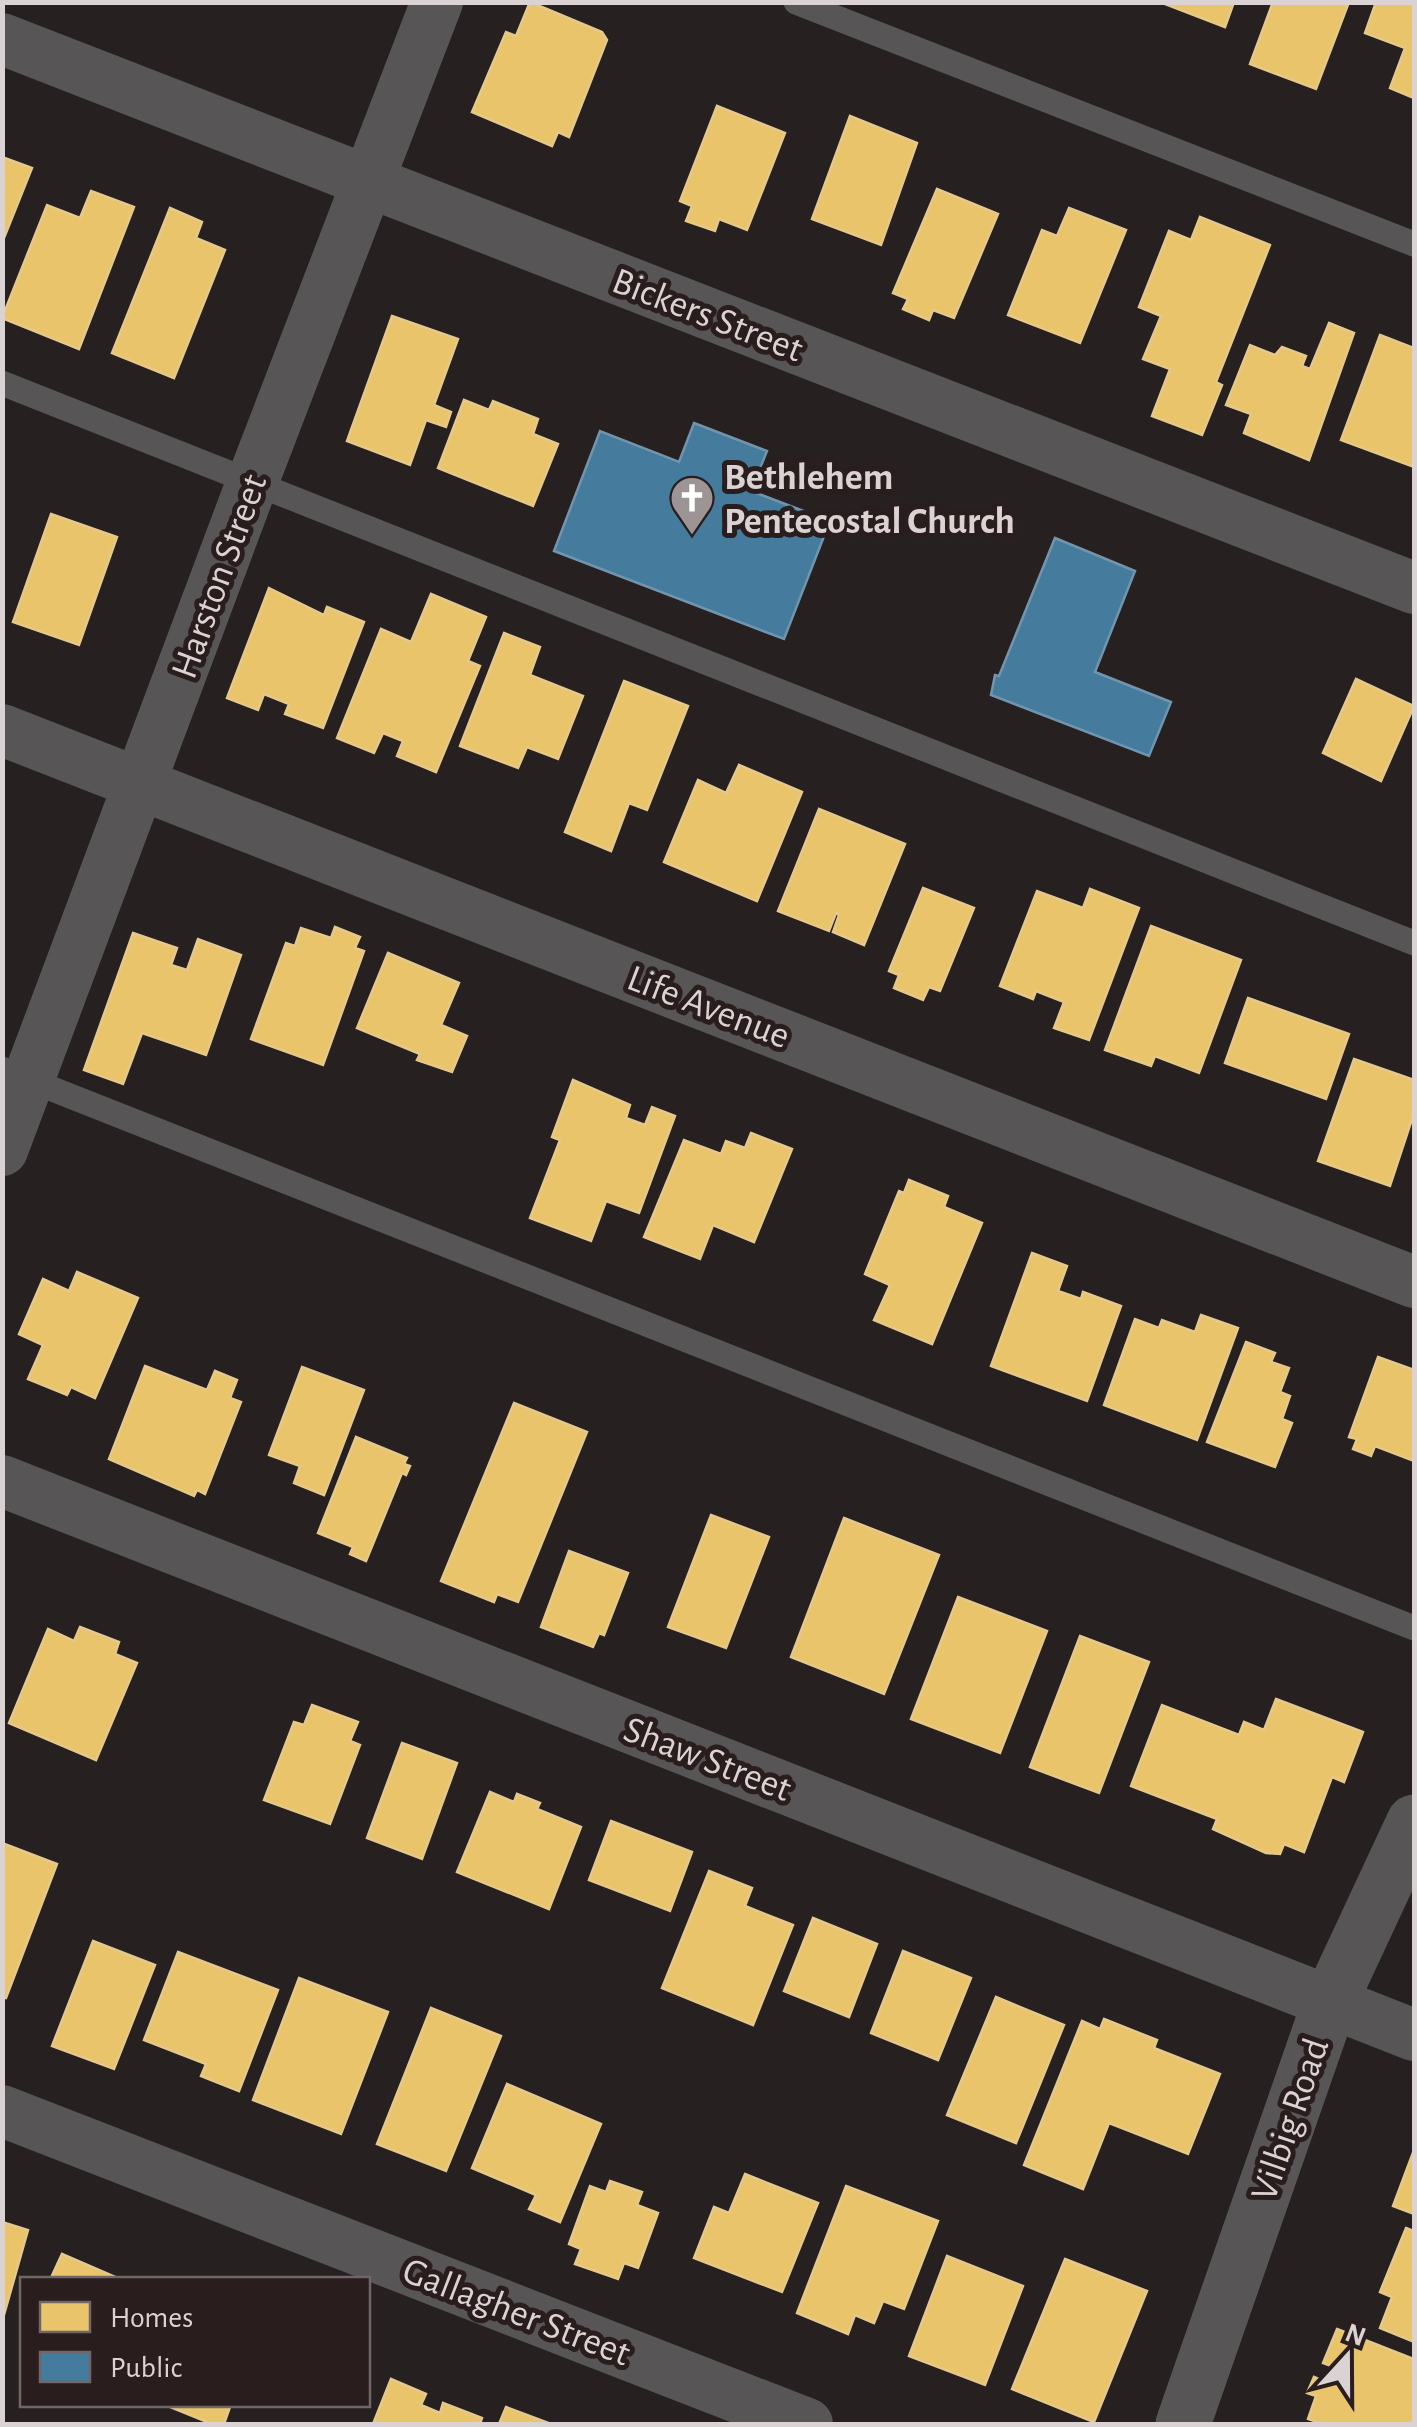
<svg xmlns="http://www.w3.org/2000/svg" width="1417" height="2427" font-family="'Alegreya Sans',sans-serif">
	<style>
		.homes { fill: #e9c46a; stroke: #e5c88a; stroke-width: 2.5 }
		.public { fill: #457b9d; stroke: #7295ae; stroke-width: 2.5 }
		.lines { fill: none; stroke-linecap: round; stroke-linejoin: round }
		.service { stroke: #575555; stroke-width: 25 }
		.minor { stroke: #575555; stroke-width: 52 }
		.tertiary { stroke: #575555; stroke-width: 55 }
		.labels { text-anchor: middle; stroke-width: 10; stroke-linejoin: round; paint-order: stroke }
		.street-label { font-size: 38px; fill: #dbd2d4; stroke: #291d1e }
		.poi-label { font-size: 38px; font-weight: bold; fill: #dbd2d4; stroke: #291d1e; text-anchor: start }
	</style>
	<rect width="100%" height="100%" fill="#262020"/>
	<g class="homes">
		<path d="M530,2L602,32L607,40L569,137L558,132L552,146L472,112L506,32L516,36Z"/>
		<path d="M1160,2H1234L1225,27Z"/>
		<path d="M1273,2H1349L1316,89L1250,64Z"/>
		<path d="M1376,2L1414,5V98L1390,88L1405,48L1365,33Z"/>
		<path d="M717,106L785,133L747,230L719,219L715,231L686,221L692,206L680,201Z"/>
		<path d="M850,116L917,143L881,245L812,219Z"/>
		<path d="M2,157L32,168L2,243Z"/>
		<path d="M937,189L998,214L954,318L933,310L929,320L903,309L908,299L893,293Z"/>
		<path d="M91,191L134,207L79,349L2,318L47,205L80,218Z"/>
		<path d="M170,208L202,222L196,238L225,250L174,378L112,353Z"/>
		<path d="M1069,208L1126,230L1080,343L1008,315L1042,230L1057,236Z"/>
		<path d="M1200,217L1270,245L1216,382L1222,385L1202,435L1152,416L1170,369L1143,359L1161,316L1139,307L1169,231L1191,240Z"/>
		<path d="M392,316L458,339L434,405L451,412L446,427L426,420L410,465L347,441Z"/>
		<path d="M1329,323L1354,333L1309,460L1244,433L1251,414L1226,405L1250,345L1275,355L1282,347L1306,356L1302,366L1310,369Z"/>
		<path d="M1380,335L1414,348V467L1341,440Z"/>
		<path d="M464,400L489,410L493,401L538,419L533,434L558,444L533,506L438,468Z"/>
		<path d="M51,514L117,537L79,645L13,622Z"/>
		<path d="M269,588L324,615L327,607L364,622L323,728L285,714L289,704L264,694L258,710L227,698Z"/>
		<path d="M431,594L486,617L468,661L480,666L436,772L397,756L403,741L383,733L374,753L337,738L381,629L411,642Z"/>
		<path d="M504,633L540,647L530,675L583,696L558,759L527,747L518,768L460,746Z"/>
		<path d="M1356,679L1414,706L1381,781L1323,753Z"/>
		<path d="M624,681L688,706L647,810L629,803L611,851L565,832Z"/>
		<path d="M739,765L802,792L757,901L664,862L698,780L726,793Z"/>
		<path d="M819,809L905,844L864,945L833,932L839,915L836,913L829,931L778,911Z"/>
		<path d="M923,888L974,908L940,991L929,987L923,1000L894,988L899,975L889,971Z"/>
		<path d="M1090,889L1139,908L1089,1040L1054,1028L1064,1002L1036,991L1033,999L1000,986L1037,891L1083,908Z"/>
		<path d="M1151,926L1241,960L1199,1073L1155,1056L1151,1066L1105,1050Z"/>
		<path d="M335,927L360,937L355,948L364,951L323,1065L251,1039L286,943L295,946L301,928L331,938Z"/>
		<path d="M133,933L177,948L171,965L187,970L198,939L241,955L206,1055L142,1033L123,1084L84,1070Z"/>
		<path d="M388,953L459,983L441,1025L467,1036L452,1072L417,1060L420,1054L357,1028Z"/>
		<path d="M1248,998L1349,1034L1326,1099L1225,1063Z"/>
		<path d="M1354,1059L1414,1080V1113L1390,1186L1318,1161Z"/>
		<path d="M573,1080L630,1105L626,1118L645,1125L652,1107L675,1116L639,1213L606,1201L591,1241L530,1218L560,1140L552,1137Z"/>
		<path d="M751,1133L792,1149L754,1242L713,1225L700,1259L644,1237L684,1140L721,1154L726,1141L745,1148Z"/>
		<path d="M909,1180L948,1196L944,1207L982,1223L932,1344L874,1320L890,1285L865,1274L899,1191L904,1193Z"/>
		<path d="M1032,1253L1067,1266L1058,1291L1081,1299L1083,1292L1121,1306L1087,1401L991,1366Z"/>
		<path d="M77,1272L138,1298L95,1398L71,1387L67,1395L28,1379L43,1345L19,1334L43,1279L69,1291Z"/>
		<path d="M1201,1315L1238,1328L1197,1440L1104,1405L1135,1319L1159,1328L1162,1320L1195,1332Z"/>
		<path d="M1246,1342L1275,1353L1271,1362L1289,1368L1280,1392L1290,1396L1282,1419L1292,1423L1275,1467L1207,1442Z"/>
		<path d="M1378,1357L1414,1370V1461L1375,1446L1371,1456L1353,1449L1357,1439L1349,1437Z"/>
		<path d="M145,1366L207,1390L215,1371L237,1380L230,1398L241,1402L205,1494L197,1490L194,1496L109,1459Z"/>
		<path d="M302,1367L364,1390L324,1495L294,1483L300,1466L269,1455Z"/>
		<path d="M514,1403L587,1432L518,1602L497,1594L494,1602L441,1581Z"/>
		<path d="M356,1437L407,1458L404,1464L410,1466L406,1475L402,1473L366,1561L350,1554L353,1547L318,1533Z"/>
		<path d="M711,1515L769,1537L726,1648L668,1627Z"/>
		<path d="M844,1518L939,1555L884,1694L791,1657Z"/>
		<path d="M569,1551L628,1573L604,1635L599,1633L593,1647L541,1627Z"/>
		<path d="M958,1597L1047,1631L1000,1753L911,1719Z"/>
		<path d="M80,1627L119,1642L115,1654L137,1663L96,1760L9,1723L48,1629L74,1641Z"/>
		<path d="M1080,1636L1149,1662L1099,1793L1030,1767Z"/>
		<path d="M1276,1699L1363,1732L1344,1782L1332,1777L1304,1852L1284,1844L1280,1854L1266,1853L1213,1829L1217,1819L1131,1786L1162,1705L1239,1735L1244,1722L1264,1730Z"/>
		<path d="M312,1705L358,1722L350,1741L360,1745L330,1824L264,1800L294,1722L304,1725Z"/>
		<path d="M402,1743L457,1763L422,1859L367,1838Z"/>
		<path d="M490,1792L514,1802L517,1794L540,1803L537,1809L581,1827L549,1909L457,1872Z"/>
		<path d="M611,1821L692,1852L670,1911L589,1880Z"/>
		<path d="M2,1843L57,1864L6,1998L2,1997Z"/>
		<path d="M709,1871L752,1888L745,1906L793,1925L753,2025L662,1988Z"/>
		<path d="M813,1918L877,1944L849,2017L784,1991Z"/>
		<path d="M93,1941L155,1965L114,2069L52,2046Z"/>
		<path d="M903,1951L971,1978L938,2060L871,2033Z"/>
		<path d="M178,1952L278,1990L239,2091L201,2076L206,2064L144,2040Z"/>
		<path d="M299,1978L388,2012L341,2134L253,2100Z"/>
		<path d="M996,1997L1064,2025L1016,2143L947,2115Z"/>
		<path d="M431,2008L501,2036L446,2171L377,2144Z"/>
		<path d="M1104,2019L1157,2040L1154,2048L1220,2074L1188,2154L1109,2123L1083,2189L1024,2165L1082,2021L1100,2029Z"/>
		<path d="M507,2084L601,2124L560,2222L529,2209L536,2195L472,2168Z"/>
		<path d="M1414,2150V2214L1393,2206Z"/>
		<path d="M745,2174L818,2203L782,2292L694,2258L714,2207L729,2213Z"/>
		<path d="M610,2181L642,2192L637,2205L658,2213L638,2268L624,2263L618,2279L575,2264L581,2249L569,2244L590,2186L606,2192Z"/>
		<path d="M846,2186L938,2221L904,2309L883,2301L874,2323L855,2315L848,2334L797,2313Z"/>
		<path d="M2,2222L28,2230L2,2322Z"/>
		<path d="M1406,2228L1414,2231V2342L1380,2328L1392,2297L1380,2292Z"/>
		<path d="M62,2254L122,2280H50Z"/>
		<path d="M947,2256L1023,2286L985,2385L909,2356Z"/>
		<path d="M1065,2259L1147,2291L1094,2422L1012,2389Z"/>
		<path d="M1337,2329L1414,2359V2417L1411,2424H1323L1308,2419L1316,2396L1307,2393L1314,2377L1328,2383L1334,2367L1323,2363Z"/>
		<path d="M391,2379L426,2394L421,2405L440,2413L443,2403L482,2418L480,2424H373Z"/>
		<path d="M163,2404H231L224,2424H212Z"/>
		<path d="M506,2407L551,2424H499Z"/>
	</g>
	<g class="public">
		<path d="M694,423L767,451L751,491L830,521L784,639L554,551L600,431L679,462Z"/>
		<path d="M1055,538L1135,571L1095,672L1171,702L1149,756L991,695L995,675L999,676Z"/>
	</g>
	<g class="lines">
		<g class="service">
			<path d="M796,2L1414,244"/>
			<path d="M2,383L1414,943"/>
			<path d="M2,1069L1414,1628"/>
		</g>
		<g class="minor">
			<path d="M2,39L1414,588"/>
			<path d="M2,730L1414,1282"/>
			<path d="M2,1150L252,483L437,2"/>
			<path d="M2,1481L1414,2035"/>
			<path d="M2,2111L807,2424"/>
		</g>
		<path class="tertiary" d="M1183,2424L1330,2002L1414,1822"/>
	</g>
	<defs>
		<symbol id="church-pin" viewBox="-11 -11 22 30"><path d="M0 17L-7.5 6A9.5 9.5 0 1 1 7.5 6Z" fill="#9c9495" stroke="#291d1e"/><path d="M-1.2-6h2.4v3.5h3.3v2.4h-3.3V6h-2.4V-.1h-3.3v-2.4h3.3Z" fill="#fff"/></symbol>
	</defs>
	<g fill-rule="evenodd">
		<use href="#church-pin" x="667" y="473" width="50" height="68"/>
	</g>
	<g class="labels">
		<g class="street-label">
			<text transform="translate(708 314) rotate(21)" y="13">Bickers Street</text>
			<text transform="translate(218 576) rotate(-70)" y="13">Harston Street</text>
			<text transform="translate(709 1006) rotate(21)" y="13">Life Avenue</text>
			<text transform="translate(708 1758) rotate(21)" y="13">Shaw Street</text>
			<text transform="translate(1289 2119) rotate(-71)" y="13">Vilbig Road</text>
			<text transform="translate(517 2311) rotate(21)" y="13">Gallagher Street</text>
		</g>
		<g class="poi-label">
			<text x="724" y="489">Bethlehem<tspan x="724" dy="44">Pentecostal Church</tspan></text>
		</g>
	</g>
	<rect width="1417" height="2427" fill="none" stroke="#dbd2d4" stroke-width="10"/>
	<rect x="20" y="2277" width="350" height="130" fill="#291d1e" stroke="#706567" stroke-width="2.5"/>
	<rect x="40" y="2302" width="50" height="30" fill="#e9c46a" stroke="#706567" stroke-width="2.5"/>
	<text x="110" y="2327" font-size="30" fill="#dbd2d4">Homes</text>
	<rect x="40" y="2352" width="50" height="30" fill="#457b9d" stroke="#706567" stroke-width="2.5"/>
	<text x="110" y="2377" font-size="30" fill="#dbd2d4">Public</text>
	<g transform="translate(1347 2357) rotate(21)" stroke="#291d1e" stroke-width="8" paint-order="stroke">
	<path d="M0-8L18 38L0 25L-18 38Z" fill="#dbd2d4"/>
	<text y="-15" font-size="28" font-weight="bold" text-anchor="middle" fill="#dbd2d4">N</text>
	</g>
</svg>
